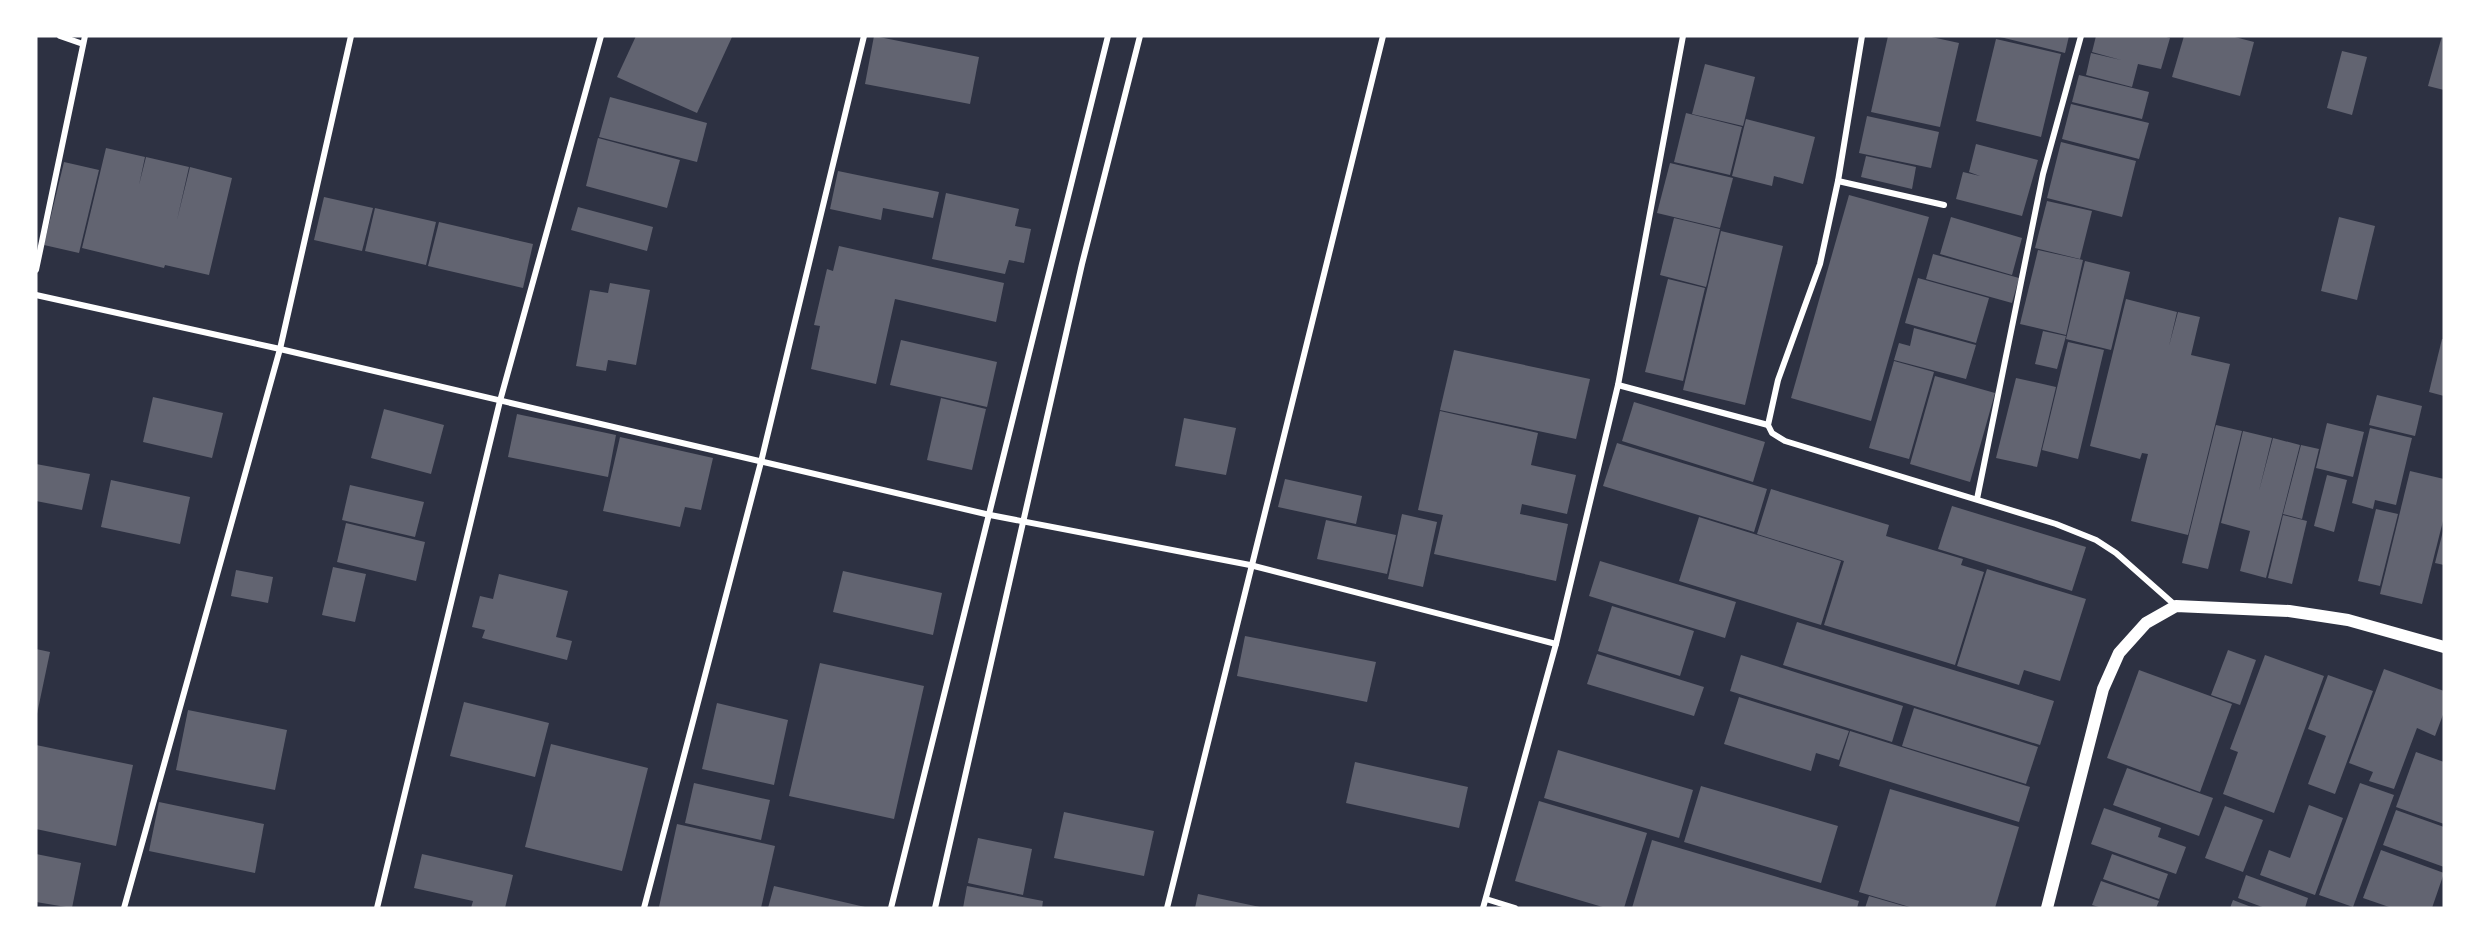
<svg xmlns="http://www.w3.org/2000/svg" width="2480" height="944" font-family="'Noto Serif',serif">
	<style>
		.building { fill: #626471 }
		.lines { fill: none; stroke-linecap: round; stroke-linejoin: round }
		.minor { stroke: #fff; stroke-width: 6 }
		.secondary { stroke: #fff; stroke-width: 12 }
	</style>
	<rect width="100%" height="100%" fill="#2d3142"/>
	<g class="building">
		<path d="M636,36L732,37L697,113L617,77Z"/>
		<path d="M874,36L979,57L970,104L865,84Z"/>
		<path d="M1888,36H1927L1959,43L1940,127L1871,112Z"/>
		<path d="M1996,36H2069L2065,53Z"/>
		<path d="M2096,36H2163L2170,38L2161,69L2138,64L2132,87L2086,75L2091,53L2121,60L2092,52Z"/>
		<path d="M2184,36H2231L2254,42L2240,96L2172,77Z"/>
		<path d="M2442,36H2444V90L2428,86Z"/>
		<path d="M1996,39L2061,54L2041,137L1976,121Z"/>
		<path d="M2342,51L2367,57L2352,115L2327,108Z"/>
		<path d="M1705,64L1755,77L1743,126L1692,114Z"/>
		<path d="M2079,75L2149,92L2142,119L2072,102Z"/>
		<path d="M610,97L707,123L697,162L599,137Z"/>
		<path d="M2071,104L2149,123L2139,159L2062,139Z"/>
		<path d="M1686,113L1742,127L1730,175L1674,162Z"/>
		<path d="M1867,116L1939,132L1931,168L1859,153Z"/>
		<path d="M1746,119L1815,137L1803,184L1774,176L1772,186L1732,176Z"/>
		<path d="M598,138L680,160L667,208L586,186Z"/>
		<path d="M2061,142L2136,161L2122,217L2047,198Z"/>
		<path d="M1976,144L2038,160L2022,216L1956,199L1963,172L1980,176L1969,172Z"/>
		<path d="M106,148L145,157L139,185L146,157L189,167L177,220L190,167L232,178L209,275L165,265L164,268L82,248Z"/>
		<path d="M1866,156L1916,167L1912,189L1861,177Z"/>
		<path d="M64,162L99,170L79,253L44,245Z"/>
		<path d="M1670,163L1733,178L1720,228L1657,213Z"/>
		<path d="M838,171L939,192L933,218L883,208L881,220L830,209Z"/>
		<path d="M946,193L1019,209L1015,226L1031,229L1024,263L1009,260L1005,274L932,259Z"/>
		<path d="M1849,195L1929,217L1871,421L1791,398Z"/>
		<path d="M324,197L373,208L362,251L314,240Z"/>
		<path d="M2047,201L2092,211L2080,259L2035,248Z"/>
		<path d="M578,207L653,227L647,251L571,230Z"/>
		<path d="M375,208L436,222L426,265L365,251Z"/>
		<path d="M1951,217L2022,238L2012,275L1940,254Z"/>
		<path d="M2339,217L2375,226L2357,300L2321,291Z"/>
		<path d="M1674,218L1720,229L1706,287L1660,275Z"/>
		<path d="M439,222L533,244L523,288L428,266Z"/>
		<path d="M1721,231L1783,246L1745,405L1683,390Z"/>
		<path d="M839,246L1004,283L996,322L895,299L876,384L811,369L820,326L814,325L827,269L833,271Z"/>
		<path d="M2038,250L2083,260L2066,335L2020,324Z"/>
		<path d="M1933,254L2019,278L2012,303L1926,279Z"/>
		<path d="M2085,261L2130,272L2111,350L2066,339Z"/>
		<path d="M1918,278L1989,298L1976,343L1905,323Z"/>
		<path d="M1668,279L1705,288L1683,381L1645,372Z"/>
		<path d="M610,283L650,290L636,365L608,360L606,371L576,366L590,290L608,293Z"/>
		<path d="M2126,299L2177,312L2169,346L2178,312L2200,317L2191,355L2230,364L2188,535L2131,521L2148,454L2142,453L2140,459L2090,446Z"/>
		<path d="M1914,328L1976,345L1966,379L1894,360L1899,343L1910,346Z"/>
		<path d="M2043,331L2066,336L2057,369L2035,364Z"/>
		<path d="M2442,339H2444V396L2429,392Z"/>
		<path d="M901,340L997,362L987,407L890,385Z"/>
		<path d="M2068,342L2104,350L2078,459L2042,450Z"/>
		<path d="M1454,350L1590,379L1576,439L1440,410Z"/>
		<path d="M1894,361L1934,372L1909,459L1869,448Z"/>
		<path d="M1935,376L1995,393L1970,482L1910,464Z"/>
		<path d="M2016,378L2056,387L2037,467L1996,458Z"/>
		<path d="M2377,395L2422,406L2415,436L2369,425Z"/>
		<path d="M153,397L223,413L212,458L143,442Z"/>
		<path d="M941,398L986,409L972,470L927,460Z"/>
		<path d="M1634,402L1765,442L1753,482L1622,441Z"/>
		<path d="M384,409L444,425L431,474L371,458Z"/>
		<path d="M1440,411L1538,433L1531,465L1576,475L1567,514L1522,504L1520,514L1568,524L1556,581L1434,554L1443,515L1418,510Z"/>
		<path d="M517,414L616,435L608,477L508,457Z"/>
		<path d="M1184,418L1236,428L1226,475L1175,466Z"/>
		<path d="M2327,423L2364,432L2353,477L2316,468Z"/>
		<path d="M2216,425L2242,431L2208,569L2182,563Z"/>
		<path d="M2370,428L2412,438L2396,505L2375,500L2373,509L2352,503Z"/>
		<path d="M2243,431L2272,438L2259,491L2273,438L2300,445L2266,578L2240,571L2250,531L2221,523Z"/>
		<path d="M620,437L713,458L701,510L685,507L680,527L603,511Z"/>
		<path d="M1617,443L1767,489L1754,532L1603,486Z"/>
		<path d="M2301,445L2319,449L2302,519L2283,514Z"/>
		<path d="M36,464L90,474L82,510L36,501Z"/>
		<path d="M2410,471L2444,479V517L2422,604L2380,594Z"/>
		<path d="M2327,475L2347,480L2334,532L2314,526Z"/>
		<path d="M1285,479L1362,496L1356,524L1278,507Z"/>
		<path d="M111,480L190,497L180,544L101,527Z"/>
		<path d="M350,485L424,502L415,537L342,520Z"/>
		<path d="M1771,489L1889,525L1886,536L1963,559L1961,565L1984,572L1955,665L1824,625L1844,561L1757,534Z"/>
		<path d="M1952,506L2086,547L2072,591L1938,549Z"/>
		<path d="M2376,509L2398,514L2380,586L2358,581Z"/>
		<path d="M1402,514L1437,522L1423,587L1388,579Z"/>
		<path d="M2283,515L2307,521L2292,584L2268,578Z"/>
		<path d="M1699,517L1841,561L1821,625L1679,581Z"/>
		<path d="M1326,520L1396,535L1387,574L1317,559Z"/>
		<path d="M346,523L425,542L416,581L337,562Z"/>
		<path d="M2443,531L2444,532V565L2435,563Z"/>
		<path d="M1600,561L1736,602L1725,638L1589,596Z"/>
		<path d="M333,567L366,574L355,622L322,615Z"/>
		<path d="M1987,569L2086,599L2060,681L2024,670L2019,685L1957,666Z"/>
		<path d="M236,570L273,577L268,603L231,596Z"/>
		<path d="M843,571L942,593L933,635L833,612Z"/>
		<path d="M499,574L568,591L556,637L572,641L567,660L482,638L485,630L472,627L480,596L493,599Z"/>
		<path d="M1612,606L1694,631L1680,676L1598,651Z"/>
		<path d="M1797,622L2054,701L2040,745L1783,665Z"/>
		<path d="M1245,636L1376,662L1367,702L1237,676Z"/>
		<path d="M36,649L50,652L37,714H36Z"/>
		<path d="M2228,650L2256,660L2240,705L2211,695Z"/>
		<path d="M1597,654L1704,687L1694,716L1587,684Z"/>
		<path d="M1741,655L1903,706L1892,742L1730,691Z"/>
		<path d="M2265,655L2324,676L2274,813L2223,794L2238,752L2230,749Z"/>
		<path d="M820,663L924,686L894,819L789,796Z"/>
		<path d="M2384,669L2444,691V712L2435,736L2417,728L2394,789L2369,781L2373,772L2349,763Z"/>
		<path d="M2139,670L2232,704L2200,792L2107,758Z"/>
		<path d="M2328,675L2373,691L2335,794L2308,784L2326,736L2308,729Z"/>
		<path d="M1739,697L1849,731L1839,760L1816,753L1811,771L1724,744Z"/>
		<path d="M464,702L549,723L535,777L450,756Z"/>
		<path d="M717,703L788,720L774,785L702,769Z"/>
		<path d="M1914,708L2038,747L2026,784L1902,746Z"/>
		<path d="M188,710L287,730L275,790L176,770Z"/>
		<path d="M1850,731L2030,787L2019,822L1839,766Z"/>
		<path d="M551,744L648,768L622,871L525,847Z"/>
		<path d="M36,745L133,765L116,846L36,829Z"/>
		<path d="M1558,750L1693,790L1679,838L1544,798Z"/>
		<path d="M2416,752L2444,762V824L2396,807Z"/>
		<path d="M1355,762L1468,787L1459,828L1346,803Z"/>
		<path d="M2127,768L2213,798L2199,836L2113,805Z"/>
		<path d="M694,783L770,800L761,840L685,823Z"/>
		<path d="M2360,783L2394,795L2353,907L2319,895Z"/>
		<path d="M1701,786L1838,826L1821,883L1684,842Z"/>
		<path d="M1890,789L2019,827L1995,908H1913L1859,892Z"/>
		<path d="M1539,801L1647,833L1624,908H1606L1515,881Z"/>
		<path d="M159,802L264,824L255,873L149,851Z"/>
		<path d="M2309,805L2343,818L2315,895L2260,875L2269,850L2290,858Z"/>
		<path d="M2225,806L2263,820L2243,872L2205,858Z"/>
		<path d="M2104,808L2161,828L2158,837L2186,847L2176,874L2091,844Z"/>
		<path d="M2396,810L2444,827V867L2383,845Z"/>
		<path d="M1064,812L1154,831L1144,876L1054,858Z"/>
		<path d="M677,824L775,846L761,908L659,907Z"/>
		<path d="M978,838L1032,849L1023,895L968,883Z"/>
		<path d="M1652,840L1859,901L1857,908H1632Z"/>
		<path d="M2381,850L2444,873L2432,908H2392L2363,898Z"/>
		<path d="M36,854L81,863L72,908L36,902Z"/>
		<path d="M422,854L513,875L505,908H471L473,901L414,888Z"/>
		<path d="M2112,854L2168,874L2159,899L2103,879Z"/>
		<path d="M2246,875L2308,898L2305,908H2265L2238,898Z"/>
		<path d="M2101,881L2159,901L2156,908H2102L2092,905Z"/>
		<path d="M774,886L865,907V908H768Z"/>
		<path d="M967,886L1043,901L1042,908H963Z"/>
		<path d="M1198,894L1260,907L1259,908H1195Z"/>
		<path d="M1869,896L1907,907V908H1865Z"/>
		<path d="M2233,900L2254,908H2230Z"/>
	</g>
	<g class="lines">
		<g class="minor">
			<path d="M60,36L83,44"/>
			<path d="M1862,36L1838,181L1820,264L1778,380L1768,425L1772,433L1785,441L2056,524L2096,540L2116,553L2176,606"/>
			<path d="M1838,181L1944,205"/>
			<path d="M36,270L85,36"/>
			<path d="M36,295L280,349L990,515L1250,565L1556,644"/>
			<path d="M1618,385L1768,425"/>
			<path d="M1977,499L2043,174L2081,36"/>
			<path d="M1486,899L1515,908"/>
			<path d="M124,908L280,349L351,36"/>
			<path d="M377,908L500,401L601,36"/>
			<path d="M644,908L761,462L864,36"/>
			<path d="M891,908L1108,36"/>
			<path d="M935,908L1082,264L1140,36"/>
			<path d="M1167,908L1383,36"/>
			<path d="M1483,908L1556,644L1618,385L1683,36"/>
		</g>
		<path class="secondary" d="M2047,908L2103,689L2119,653L2146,623L2176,606L2289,611L2348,620L2444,647"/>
	</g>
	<rect width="2480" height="944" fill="none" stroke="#ffffff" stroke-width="75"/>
</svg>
